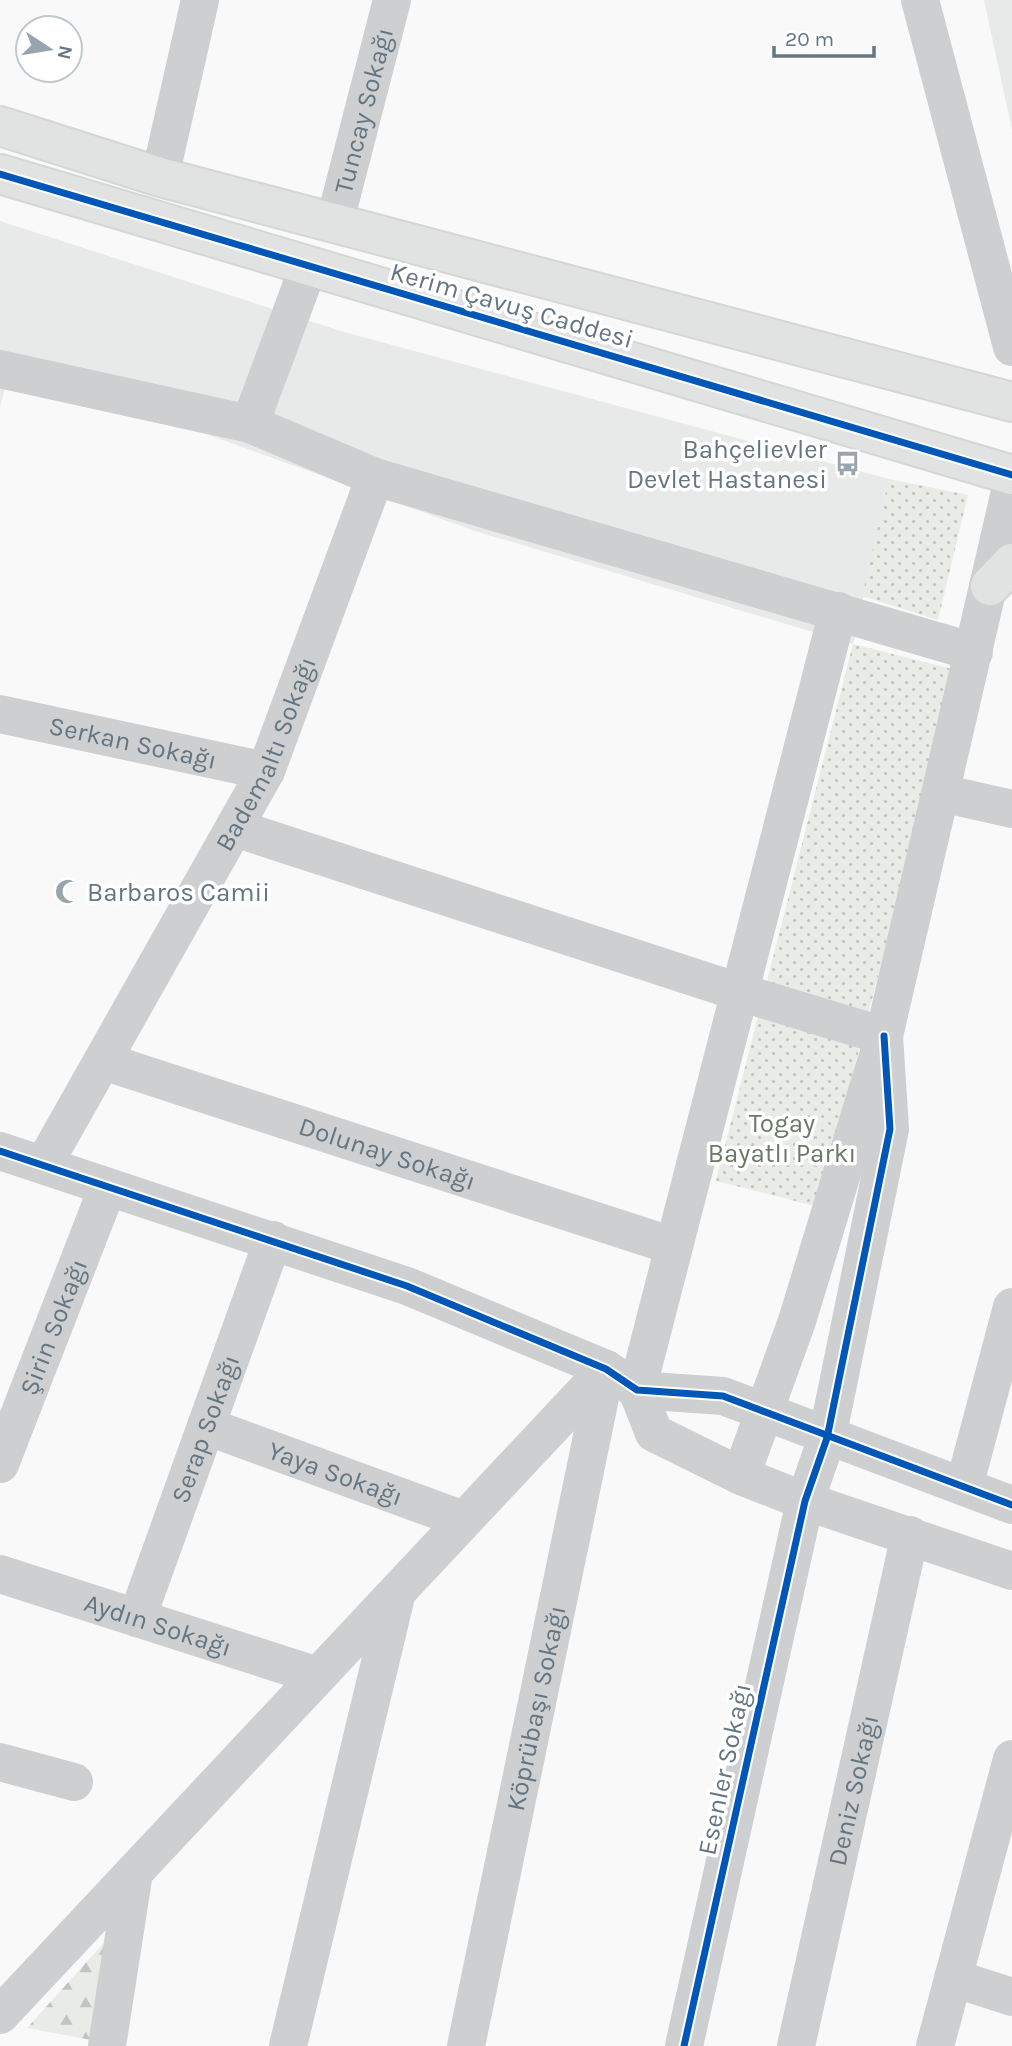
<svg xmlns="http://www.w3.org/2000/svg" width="1012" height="2046" font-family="Karla,sans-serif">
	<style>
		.built { fill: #e8e9e9 }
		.forest { fill: url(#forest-firs) }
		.park { fill: url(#park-dots) }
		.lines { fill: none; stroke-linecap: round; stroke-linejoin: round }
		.major-casing { stroke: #d5d6d7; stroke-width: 42 }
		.minor { stroke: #cecfd0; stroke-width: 38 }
		.major { stroke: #e1e2e2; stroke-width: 38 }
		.cycleway-casing { stroke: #fff; stroke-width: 11 }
		.cycleway { stroke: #0057b8; stroke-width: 7 }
		.labels { text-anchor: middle; stroke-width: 7; stroke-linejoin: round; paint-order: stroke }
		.street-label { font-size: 26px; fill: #657683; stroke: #fff }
		.poi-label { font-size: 26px; fill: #657683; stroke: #fff; text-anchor: end }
		.park-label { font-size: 26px; fill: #687a64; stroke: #fff }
	</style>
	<defs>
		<pattern id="forest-firs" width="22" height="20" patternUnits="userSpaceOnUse" patternTransform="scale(1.75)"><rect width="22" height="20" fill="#e8ebe6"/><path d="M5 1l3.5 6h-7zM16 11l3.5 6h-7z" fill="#c0c3c0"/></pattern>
		<pattern id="park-dots" width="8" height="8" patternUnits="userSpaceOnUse" patternTransform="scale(1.75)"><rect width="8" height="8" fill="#e8ebe6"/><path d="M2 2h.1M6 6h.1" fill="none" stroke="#c0c3c0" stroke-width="1.8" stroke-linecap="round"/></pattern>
	</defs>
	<rect width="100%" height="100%" fill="#f9f9f9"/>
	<g class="built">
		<path d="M984,0H1012V130Z"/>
		<path d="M0,221L344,332L889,479L853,644L475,531L206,434L5,389L0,406Z"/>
	</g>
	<path class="forest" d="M128,1916L102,2042L27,2028Z"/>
	<g class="park">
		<path d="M889,479L968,495L938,620L862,596Z"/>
		<path d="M853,644L956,670L819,1207L716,1181Z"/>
	</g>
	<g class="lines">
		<defs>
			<g id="major">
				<path d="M0,126L160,177L1012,402"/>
				<path d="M0,174L1012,475"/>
				<path d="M990,586L1012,563"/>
			</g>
		</defs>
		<use href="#major" class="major-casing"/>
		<g class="minor">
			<path d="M920,0L1012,347"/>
			<path d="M160,177L200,0"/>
			<path id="s1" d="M335,221L392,0"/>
			<path d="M0,369L250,424L375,477L974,652"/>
			<path d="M250,424L308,268"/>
			<path id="s2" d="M0,714L266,771"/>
			<path d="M941,793L1012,809"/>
			<path d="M235,828L739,992L884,1036"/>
			<path id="s3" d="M103,1061L673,1246"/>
			<path d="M0,1151L407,1286L606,1369L637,1390L723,1396L1012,1505"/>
			<path id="s4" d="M44,1164L266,771L375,477"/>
			<path d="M637,1390L838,611"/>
			<path d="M637,1390L654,1433L741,1476L805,1501L1012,1571"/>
			<path id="s5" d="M206,1426L464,1520"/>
			<path id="s6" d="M0,1464L107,1189"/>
			<path d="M741,1476L797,1321L884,1036L1012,483"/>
			<path d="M964,1487L1012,1307"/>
			<path id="s7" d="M0,1574L318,1676"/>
			<path id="s8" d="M137,1618L273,1240"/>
			<path d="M0,1762L74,1782"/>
			<path d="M953,1978L1012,1997"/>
			<path d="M0,2015L606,1369"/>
			<path d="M107,2046L134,1872"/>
			<path d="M288,2046L397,1592"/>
			<path id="s9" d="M466,2046L606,1369"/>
			<path d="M684,2046L805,1501L827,1438L890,1129L884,1036"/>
			<path id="s10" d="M796,2046L910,1535"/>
			<path d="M935,2046L1012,1759"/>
		</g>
		<use href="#major" class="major"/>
		<defs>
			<g id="cycleway">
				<path d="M0,174L1012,475"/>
				<path d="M0,1151L407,1286L606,1369L637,1390L723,1396L1012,1505"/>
				<path d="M684,2046L805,1501L827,1438L890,1129L884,1036"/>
			</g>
		</defs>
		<use href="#cycleway" class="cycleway-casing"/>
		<use href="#cycleway" class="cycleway"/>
	</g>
	<defs>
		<symbol id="bus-bare" viewBox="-9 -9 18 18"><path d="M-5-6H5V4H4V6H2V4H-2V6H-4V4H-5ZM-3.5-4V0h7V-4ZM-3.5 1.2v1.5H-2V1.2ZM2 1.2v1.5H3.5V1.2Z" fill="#99a4ac" stroke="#fff" stroke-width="2.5" paint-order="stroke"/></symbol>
		<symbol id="mosque-bare" viewBox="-9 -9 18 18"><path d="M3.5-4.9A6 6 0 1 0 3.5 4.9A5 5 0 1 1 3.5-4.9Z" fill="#99a4ac" stroke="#fff" stroke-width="2.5" paint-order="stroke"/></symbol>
	</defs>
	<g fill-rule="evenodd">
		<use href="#bus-bare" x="830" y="446" width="35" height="35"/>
		<use href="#mosque-bare" x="50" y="874" width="35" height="35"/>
	</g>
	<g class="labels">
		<g class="street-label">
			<text dy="9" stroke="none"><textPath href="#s1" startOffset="114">Tuncay Sokağı</textPath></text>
			<text transform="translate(512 305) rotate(16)" y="9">Kerim Çavuş Caddesi</text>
			<text dy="9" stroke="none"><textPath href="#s2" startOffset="136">Serkan Sokağı</textPath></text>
			<text dy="9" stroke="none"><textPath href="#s4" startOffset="467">Bademaltı Sokağı</textPath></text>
			<text dy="9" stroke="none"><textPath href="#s3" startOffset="299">Dolunay Sokağı</textPath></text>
			<text dy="9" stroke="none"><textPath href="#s6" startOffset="147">Şirin Sokağı</textPath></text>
			<text dy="9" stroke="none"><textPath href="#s8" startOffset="201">Serap Sokağı</textPath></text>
			<text dy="9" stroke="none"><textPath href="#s5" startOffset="138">Yaya Sokağı</textPath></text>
			<text dy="9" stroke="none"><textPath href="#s7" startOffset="166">Aydın Sokağı</textPath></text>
			<text dy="9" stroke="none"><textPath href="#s9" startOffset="345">Köprübaşı Sokağı</textPath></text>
			<text transform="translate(724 1769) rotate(-78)" y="9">Esenler Sokağı</text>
			<text dy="9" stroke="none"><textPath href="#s10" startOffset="262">Deniz Sokağı</textPath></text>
		</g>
		<g class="poi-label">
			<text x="827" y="458">Bahçelievler<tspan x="827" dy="30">Devlet Hastanesi</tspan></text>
			<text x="87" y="901" text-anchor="start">Barbaros Camii</text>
		</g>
		<g class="park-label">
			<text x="782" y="1132">Togay<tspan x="782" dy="30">Bayatlı Parkı</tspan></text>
		</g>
	</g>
	<g transform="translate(49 49) rotate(102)"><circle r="33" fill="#ffffff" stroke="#c1c8cd" stroke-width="2"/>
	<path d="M0-5L12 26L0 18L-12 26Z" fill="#99a4ac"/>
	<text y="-10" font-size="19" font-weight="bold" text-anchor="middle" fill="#657683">N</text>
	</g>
	<path d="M774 46v10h100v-10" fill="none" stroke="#657683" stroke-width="3.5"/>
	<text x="785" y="46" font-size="21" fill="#657683" stroke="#ffffff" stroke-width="5" paint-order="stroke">20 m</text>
</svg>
